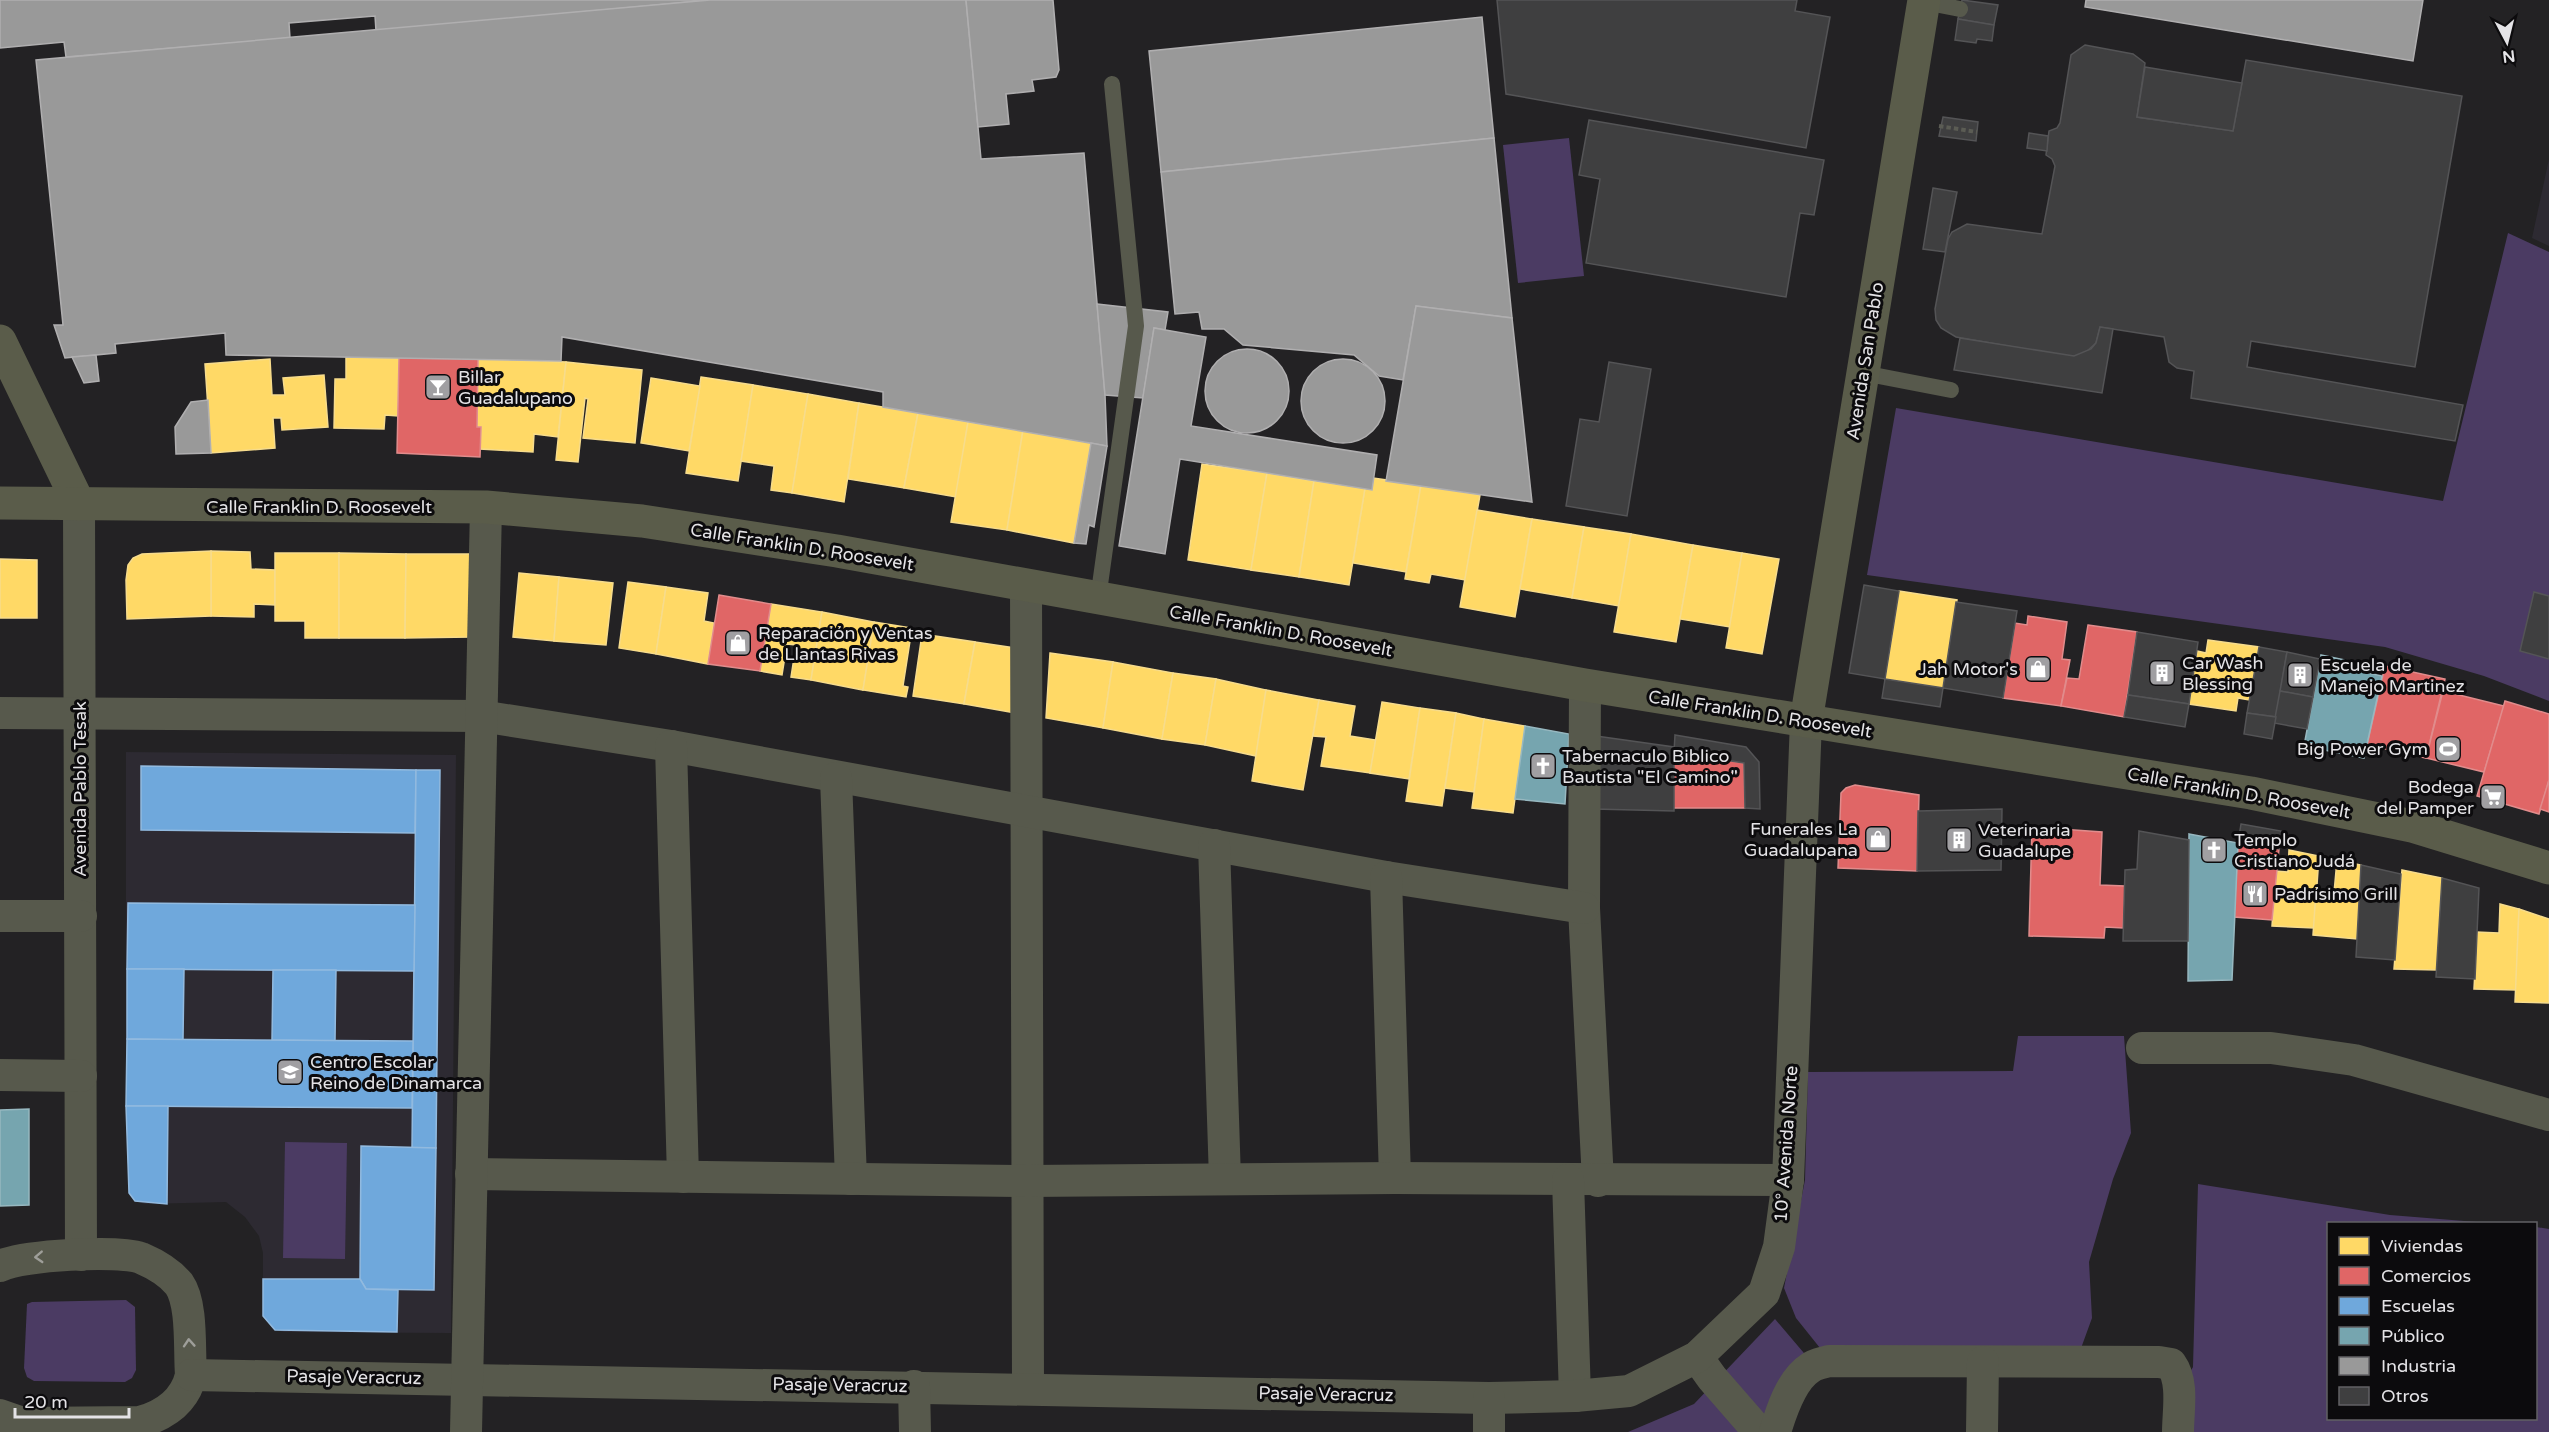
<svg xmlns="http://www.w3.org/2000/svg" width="2549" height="1432" font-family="'Varela Round',sans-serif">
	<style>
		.built { fill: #2d2a32 }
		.green { fill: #4b3b63 }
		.homes { fill: #ffd966; stroke: #f7dc8c; stroke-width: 1.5 }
		.shops { fill: #e06666; stroke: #e18c8c; stroke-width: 1.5 }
		.schools { fill: #6fa8dc; stroke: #92badf; stroke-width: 1.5 }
		.public { fill: #76a5af; stroke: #97b8c0; stroke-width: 1.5 }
		.industry { fill: #999; stroke: #b0afb0; stroke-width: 1.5 }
		.building { fill: #3f3f40; stroke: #545456; stroke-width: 1.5 }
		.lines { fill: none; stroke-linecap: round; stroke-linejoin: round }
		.path { stroke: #5b5c54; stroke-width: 4; stroke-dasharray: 4.5 3; stroke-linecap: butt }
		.lane { stroke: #57594c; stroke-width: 16 }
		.street { stroke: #57594c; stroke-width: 32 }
		.secondary { stroke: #5a5c4a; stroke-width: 33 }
		.oneway { stroke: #9e9e99 }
		.labels { text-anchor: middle; stroke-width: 6; stroke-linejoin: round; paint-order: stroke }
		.street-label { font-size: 18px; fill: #e4e3e6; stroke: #0c0b0d }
		.poi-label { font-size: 18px; fill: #e4e3e6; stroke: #0c0b0d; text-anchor: start }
	</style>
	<rect width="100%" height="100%" fill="#232224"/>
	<g class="built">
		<path d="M2549,159V246L2532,238Z"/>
		<path d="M126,752L456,755L451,1333L284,1332L273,1329L263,1316V1253L259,1236L245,1217L226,1202L145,1204L135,1201L129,1193L126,1106Z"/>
	</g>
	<g class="green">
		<path d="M1569,138L1584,276L1518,283L1503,145Z"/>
		<path d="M2508,233L2549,252V701L2484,676L2385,647L1867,575L1896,408L2443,501Z"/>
		<path d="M2018,1036H2124L2131,1133L2113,1179L2089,1262L2092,1318L2080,1351L1824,1353L1796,1318L1784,1288L1805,1180L1808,1072L2013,1071Z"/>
		<path d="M285,1142L347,1143L345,1259L283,1258Z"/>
		<path d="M2198,1184L2390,1215L2489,1223L2328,1224V1418H2536V1227L2549,1229V1432H2182V1386L2193,1367Z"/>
		<path d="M126,1300L135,1307L136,1370L132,1378L125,1382L34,1381L27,1377L24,1368L27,1304L32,1302Z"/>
		<path d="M1775,1319L1809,1359L1750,1432H1628L1694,1404Z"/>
	</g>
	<g class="homes">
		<path d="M346,357L399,358L398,416L385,415L384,429L334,428L335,379H346Z"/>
		<path d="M270,359L272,395H285L283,378L324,375L328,427L282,430L281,418H273L275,448L211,453L205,364Z"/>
		<path d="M478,359L566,362L558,437L534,434L533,452L480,449L481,427H477Z"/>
		<path d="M566,362L642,370L635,443L583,438L588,399L585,398L578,462L556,460Z"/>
		<path d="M701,377L753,385L738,481L686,473Z"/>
		<path d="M651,378L700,386L689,451L641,443Z"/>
		<path d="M753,385L808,394L792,493L771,490L774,466L741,461Z"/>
		<path d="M808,394L859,403L844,502L792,493Z"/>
		<path d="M859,403L918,413L904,488L848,479Z"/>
		<path d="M918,413L968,422L956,497L904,488Z"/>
		<path d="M968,422L1023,430L1007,530L951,522Z"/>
		<path d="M1023,430L1091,443L1074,543L1007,530Z"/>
		<path d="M1202,464L1267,473L1251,570L1188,560Z"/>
		<path d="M1267,473L1314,481L1299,577L1251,570Z"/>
		<path d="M1373,478L1421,485L1406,572L1353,563L1365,488L1372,490Z"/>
		<path d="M1314,481L1365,488L1349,585L1299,577Z"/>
		<path d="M1421,485L1480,495L1465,580L1431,574L1429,583L1405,579Z"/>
		<path d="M1477,510L1532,519L1515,617L1460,607Z"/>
		<path d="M1532,519L1584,527L1572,598L1520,589Z"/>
		<path d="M1584,527L1631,534L1619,606L1572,598Z"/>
		<path d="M1631,534L1693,545L1676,642L1614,632Z"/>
		<path d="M1693,545L1742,553L1730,627L1680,619Z"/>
		<path d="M211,551L250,552L251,569L275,570V605L254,604V617L211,616Z"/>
		<path d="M211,551V616L127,619L126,580L128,565L133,558L142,554Z"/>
		<path d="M275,553H339V638H305V621H275Z"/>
		<path d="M339,553L406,554L405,638H339Z"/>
		<path d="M1742,553L1779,559L1762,654L1726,648Z"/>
		<path d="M406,554H470L471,637L405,638Z"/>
		<path d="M0,559L37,560V618H0Z"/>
		<path d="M519,573L559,577L554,641L513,637Z"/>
		<path d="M559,577L613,583L606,645L554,641Z"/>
		<path d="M628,582L666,587L656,654L619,648Z"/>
		<path d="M666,587L708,593L704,621L714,623L708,664L656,654Z"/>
		<path d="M1899,591L1957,600L1943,688L1885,679Z"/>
		<path d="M771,604L822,612L811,680L791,677L796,645L787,644L782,675L760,671Z"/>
		<path d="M822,612L874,622L863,690L811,680Z"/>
		<path d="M874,622L912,628L903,686L908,687L906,697L863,690Z"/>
		<path d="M922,634L975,642L964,704L913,696Z"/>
		<path d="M2208,640L2259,647L2249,700L2238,698L2236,711L2189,704L2197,651L2206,653Z"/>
		<path d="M975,642L1015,648L1016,713L964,704Z"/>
		<path d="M1050,653L1113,662L1103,728L1046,718Z"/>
		<path d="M1113,662L1173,673L1162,739L1103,728Z"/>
		<path d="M1173,673L1216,679L1205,745L1162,739Z"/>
		<path d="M1216,679L1266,690L1256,756L1205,745Z"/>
		<path d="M1266,690L1319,700L1303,790L1252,781Z"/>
		<path d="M1319,700L1355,706L1350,736L1376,740L1370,773L1321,766L1326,737L1313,736Z"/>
		<path d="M1382,702L1420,708L1409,779L1370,773Z"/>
		<path d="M1420,708L1456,713L1442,806L1406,801Z"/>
		<path d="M1456,713L1484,719L1474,792L1445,788Z"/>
		<path d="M1484,719L1525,726L1513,813L1472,808Z"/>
		<path d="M2289,850L2319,856L2314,928L2272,926L2276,871L2288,872Z"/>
		<path d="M2337,860L2361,865L2357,939L2313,935L2316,891L2334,893Z"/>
		<path d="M2402,870L2442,878L2437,970L2394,969Z"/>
		<path d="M2500,904L2519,909L2516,990L2474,989L2477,932L2499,933Z"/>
		<path d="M2519,909L2549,919V1003L2515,1002Z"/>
	</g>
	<g class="shops">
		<path d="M399,358L478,359L477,427H481L480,457L397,453Z"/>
		<path d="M719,595L771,604L760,671L708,664Z"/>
		<path d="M2028,616L2067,622L2062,659L2070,660L2061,706L2003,698L2015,623L2027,625Z"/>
		<path d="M2088,625L2137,632L2124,717L2061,706L2067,678L2079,679Z"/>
		<path d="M2385,666L2445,679L2426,758L2367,745Z"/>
		<path d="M2443,691L2504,706L2484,772L2426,758Z"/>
		<path d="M2505,701L2549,714V780L2539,814L2477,796Z"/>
		<path d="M1674,752L1744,763L1745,808H1673Z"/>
		<path d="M2549,780V812L2540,809Z"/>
		<path d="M1855,785L1919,795L1917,871L1838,868L1841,793L1846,788Z"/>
		<path d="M2032,827L2102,832L2100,885L2125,886L2123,928L2105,927L2104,938L2029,936Z"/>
		<path d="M2238,843L2279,849L2272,920L2234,917Z"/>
	</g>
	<g class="schools">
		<path d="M141,766L416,770L415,833L141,830Z"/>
		<path d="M416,770H440L436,1148H412Z"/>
		<path d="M128,903L415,905L414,971L127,969Z"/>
		<path d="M127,969H184L183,1040L127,1039Z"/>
		<path d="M273,970H336L335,1041L272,1040Z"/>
		<path d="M127,1039L413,1041L412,1108L126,1106Z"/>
		<path d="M126,1106H168L167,1204L135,1201L129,1193Z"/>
		<path d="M361,1146L436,1148L434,1290L366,1289L360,1279Z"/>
		<path d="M263,1279H360L366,1289L398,1290L397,1332L275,1330L263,1316Z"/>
	</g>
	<g class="public">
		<path d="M2321,655L2350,661L2349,669L2382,676L2364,758L2304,746Z"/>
		<path d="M1525,726L1569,734L1565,804L1515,799Z"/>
		<path d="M2189,834L2238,843L2232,980L2188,981Z"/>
		<path d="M29,1109V1205L0,1206V1110Z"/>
	</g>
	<g class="industry">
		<path d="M0,0H710L376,31L375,16L289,23L290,38L66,57L64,42L0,48Z"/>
		<path d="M710,0H966L981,159L1084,153L1105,395L1107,446L883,407V392L562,337L561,361L226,355L225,333L115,344L116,353L65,358L54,325H63L36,60Z"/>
		<path d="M966,0H1053L1059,70L1056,77L1032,80L1034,91L1006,94L1009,124L978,127Z"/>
		<path d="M2086,0H2423L2413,61L2085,7Z"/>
		<path d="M1482,17L1494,138L1161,172L1149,51Z"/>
		<path d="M1494,138L1512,318L1416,306L1403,380L1379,376L1354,355L1243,345L1224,329H1202L1199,312L1175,314L1161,172Z"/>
		<path d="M1097,304L1168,312L1165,330L1154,328L1143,398L1105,395Z"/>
		<path d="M1416,306L1512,318L1532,502L1386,481Z"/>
		<path d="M1154,328L1206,337L1191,426L1377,455L1372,490L1180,459L1165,554L1119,546Z"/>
		<circle cx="1247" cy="391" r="42"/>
		<path d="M96,355L99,381L84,383L72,357Z"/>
		<circle cx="1343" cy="401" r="42"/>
		<path d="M208,400L211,453L176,454L175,427L191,402Z"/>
		<path d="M1091,443L1107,446L1094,527L1089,525L1086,544L1074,543Z"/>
	</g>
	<g class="building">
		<path d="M1497,0H1797L1795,11L1830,17L1806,148L1506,94Z"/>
		<path d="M1962,0L1998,5L1994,25L1958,19Z"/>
		<path d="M1958,19L1994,25L1992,41L1977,39L1976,43L1955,40Z"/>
		<path d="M2085,45L2133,54L2145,63L2137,117L2233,131L2246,60L2462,96L2415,367L2251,341L2247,367L2463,405L2455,441L2191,398L2194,371L2177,368L2169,362L2164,337L2100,327L2096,343L2086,352L2080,356H2065L1956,337L1941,328L1936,320L1935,309L1948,239L1952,232L1967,224L2042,234L2055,166L2052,159L2046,155L2049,131L2057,128L2060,123L2071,55Z"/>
		<path d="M2145,67L2242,83L2233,131L2137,117Z"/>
		<path d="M1943,117L1978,122L1976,141L1939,136Z"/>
		<path d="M1589,120L1824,160L1814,215L1800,213L1786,297L1586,263L1600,179L1579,175Z"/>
		<path d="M2029,133L2048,136L2047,151L2027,148Z"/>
		<path d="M1933,188L1957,192L1945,252L1923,249Z"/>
		<path d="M2100,327L2113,329L2102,393L1954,370L1960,338L2074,356L2091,349L2096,343Z"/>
		<path d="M1609,362L1651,369L1627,516L1566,506L1580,419L1599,422Z"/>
		<path d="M1864,585L1899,591L1885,679L1849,673Z"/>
		<path d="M2534,592L2549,596V659L2520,651Z"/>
		<path d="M1956,602L2017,611L2003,698L1943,688Z"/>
		<path d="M2137,632L2198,642L2189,704L2128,695Z"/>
		<path d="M2259,647L2287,652L2276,717L2247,713Z"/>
		<path d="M2287,652L2320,659L2313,697L2280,691Z"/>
		<path d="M1885,679L1943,688L1940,707L1882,698Z"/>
		<path d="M2280,691L2313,697L2307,729L2274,723Z"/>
		<path d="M2128,695L2189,704L2185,727L2124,717Z"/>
		<path d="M2247,713L2276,717L2272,739L2244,734Z"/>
		<path d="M1675,735L1746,747L1759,762L1760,809L1745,808L1744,763L1674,752Z"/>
		<path d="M1596,736L1674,747V811L1594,809Z"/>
		<path d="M2002,809L2001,870L1917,871L1918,811Z"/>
		<path d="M2241,824L2281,831L2279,849L2238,843Z"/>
		<path d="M2139,831L2189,840L2188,941H2123L2125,870L2137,869Z"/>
		<path d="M2361,865L2401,874L2395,960L2356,957Z"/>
		<path d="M2442,878L2479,888L2475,979L2436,977Z"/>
	</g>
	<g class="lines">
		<path class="path" d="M1939,126L1977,132"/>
		<g class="lane">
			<path d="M1924,2L1960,9"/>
			<path d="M1863,373L1951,390"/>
			<path d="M1098,599L1136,326L1112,84"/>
		</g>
		<g class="street">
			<path d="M79,504L81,1255"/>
			<path d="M1026,586L1028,1389"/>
			<path d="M1585,685L1584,908L1598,1181"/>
			<path d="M0,713L481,716L671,746L1386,877L1584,908"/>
			<path d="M671,746L683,1177"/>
			<path d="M836,778L851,1179"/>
			<path d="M1214,845L1225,1179"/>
			<path d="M1386,877L1395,1178"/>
			<path d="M0,916H81"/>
			<path d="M2142,1048H2271L2354,1060L2549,1115"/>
			<path d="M0,1075L81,1076"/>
			<path d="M471,1174L1027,1181L1395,1178L1788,1180"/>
			<path d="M1568,1180L1575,1396"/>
			<path d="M0,1266C23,1255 118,1250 141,1258C155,1264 170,1273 179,1284C193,1304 189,1351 191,1375C185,1401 165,1415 140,1422L23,1423L0,1415"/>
			<path d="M1697,1357L1712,1378L1759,1432"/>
			<path d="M191,1375L1489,1398L1575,1396L1629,1391L1697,1357L1764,1293L1779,1247L1788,1180L1806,721"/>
			<path d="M914,1386L915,1432"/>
			<path d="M466,1432L486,507"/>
			<path d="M1489,1432V1398"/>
			<path d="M1775,1432C1781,1412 1791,1380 1810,1368C1815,1364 1823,1363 1829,1361L2159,1362L2171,1364C2184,1382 2178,1411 2178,1432"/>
			<path d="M1982,1432L1983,1362"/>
		</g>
		<g class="secondary">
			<path d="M0,341L79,504"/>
			<path d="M0,503L486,507L642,521L837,551L1585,685L2251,793L2412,826L2549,868"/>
			<path d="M1806,721L1924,0"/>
		</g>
	</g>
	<defs><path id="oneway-chevron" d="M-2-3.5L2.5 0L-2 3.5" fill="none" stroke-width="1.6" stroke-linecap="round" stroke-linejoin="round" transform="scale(1.5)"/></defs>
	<g class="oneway">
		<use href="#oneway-chevron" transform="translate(39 1257) rotate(177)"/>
		<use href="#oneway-chevron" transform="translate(189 1343) rotate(-94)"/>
	</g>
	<defs>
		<symbol id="bar-square" viewBox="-11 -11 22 22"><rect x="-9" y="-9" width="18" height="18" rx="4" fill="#a09fa2" stroke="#0c0b0d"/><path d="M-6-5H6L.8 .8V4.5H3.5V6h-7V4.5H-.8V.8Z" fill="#fff"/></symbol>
		<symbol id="shop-square" viewBox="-11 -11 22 22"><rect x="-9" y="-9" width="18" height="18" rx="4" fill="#a09fa2" stroke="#0c0b0d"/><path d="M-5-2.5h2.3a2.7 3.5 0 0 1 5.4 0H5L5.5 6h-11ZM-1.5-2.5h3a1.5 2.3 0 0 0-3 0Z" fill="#fff"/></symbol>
		<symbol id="building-square" viewBox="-11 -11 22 22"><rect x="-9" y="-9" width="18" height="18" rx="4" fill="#a09fa2" stroke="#0c0b0d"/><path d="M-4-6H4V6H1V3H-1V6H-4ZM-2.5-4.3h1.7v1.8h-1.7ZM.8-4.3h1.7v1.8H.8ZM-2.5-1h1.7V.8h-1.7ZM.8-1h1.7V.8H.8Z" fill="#fff"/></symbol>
		<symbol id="stadium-square" viewBox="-11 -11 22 22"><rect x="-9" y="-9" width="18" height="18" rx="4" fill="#a09fa2" stroke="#0c0b0d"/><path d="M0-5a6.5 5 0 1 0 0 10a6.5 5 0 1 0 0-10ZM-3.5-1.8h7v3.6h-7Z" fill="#fff"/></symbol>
		<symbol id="church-square" viewBox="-11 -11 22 22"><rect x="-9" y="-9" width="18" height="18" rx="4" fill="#a09fa2" stroke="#0c0b0d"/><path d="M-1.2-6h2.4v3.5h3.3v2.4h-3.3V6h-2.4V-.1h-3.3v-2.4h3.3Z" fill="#fff"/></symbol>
		<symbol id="supermarket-square" viewBox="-11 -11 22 22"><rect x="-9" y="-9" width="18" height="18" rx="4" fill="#a09fa2" stroke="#0c0b0d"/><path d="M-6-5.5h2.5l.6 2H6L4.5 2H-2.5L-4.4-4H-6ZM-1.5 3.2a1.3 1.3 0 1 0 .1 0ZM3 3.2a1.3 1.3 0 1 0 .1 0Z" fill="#fff"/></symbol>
		<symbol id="restaurant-square" viewBox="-11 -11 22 22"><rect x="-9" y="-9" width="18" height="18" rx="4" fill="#a09fa2" stroke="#0c0b0d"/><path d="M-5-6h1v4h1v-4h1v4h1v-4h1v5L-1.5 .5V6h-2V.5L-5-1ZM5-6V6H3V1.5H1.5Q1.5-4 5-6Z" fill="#fff"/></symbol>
		<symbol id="school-square" viewBox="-11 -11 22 22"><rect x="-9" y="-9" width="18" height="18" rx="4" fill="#a09fa2" stroke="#0c0b0d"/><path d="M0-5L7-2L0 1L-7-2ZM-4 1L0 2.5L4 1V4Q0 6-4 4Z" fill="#fff"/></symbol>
	</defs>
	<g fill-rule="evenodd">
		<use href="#bar-square" x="423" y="372" width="30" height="30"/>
		<use href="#shop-square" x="723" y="628" width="30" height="30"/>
		<use href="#shop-square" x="2023" y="654" width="30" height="30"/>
		<use href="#building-square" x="2147" y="658" width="30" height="30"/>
		<use href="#building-square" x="2285" y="660" width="30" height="30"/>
		<use href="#stadium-square" x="2433" y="734" width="30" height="30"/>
		<use href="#church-square" x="1528" y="751" width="30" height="30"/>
		<use href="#supermarket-square" x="2478" y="782" width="30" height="30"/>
		<use href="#shop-square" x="1863" y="824" width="30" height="30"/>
		<use href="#building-square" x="1944" y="825" width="30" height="30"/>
		<use href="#church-square" x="2199" y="835" width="30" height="30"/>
		<use href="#restaurant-square" x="2240" y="879" width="30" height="30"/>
		<use href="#school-square" x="275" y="1057" width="30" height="30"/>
	</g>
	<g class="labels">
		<g class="street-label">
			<text transform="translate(1865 361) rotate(-81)" y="6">Avenida San Pablo</text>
			<text x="319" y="513">Calle Franklin D. Roosevelt</text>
			<text transform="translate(802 547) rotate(9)" y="6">Calle Franklin D. Roosevelt</text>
			<text transform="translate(1281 631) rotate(10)" y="6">Calle Franklin D. Roosevelt</text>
			<text transform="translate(1760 714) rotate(9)" y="6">Calle Franklin D. Roosevelt</text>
			<text transform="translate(80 789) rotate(-90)" y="6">Avenida Pablo Tesak</text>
			<text transform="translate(2239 793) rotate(10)" y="6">Calle Franklin D. Roosevelt</text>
			<text transform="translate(1786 1144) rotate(-86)" y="6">10° Avenida Norte</text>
			<text transform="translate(354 1377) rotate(1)" y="6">Pasaje Veracruz</text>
			<text transform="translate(840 1385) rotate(1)" y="6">Pasaje Veracruz</text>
			<text transform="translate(1326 1394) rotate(1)" y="6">Pasaje Veracruz</text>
		</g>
		<g class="poi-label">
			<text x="458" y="383">Billar<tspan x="458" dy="21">Guadalupano</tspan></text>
			<text x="758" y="639">Reparación y Ventas<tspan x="758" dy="21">de Llantas Rivas</tspan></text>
			<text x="2182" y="669">Car Wash<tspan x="2182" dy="21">Blessing</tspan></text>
			<text x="2320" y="671">Escuela de<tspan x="2320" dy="21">Manejo Martinez</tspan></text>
			<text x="2018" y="675" text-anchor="end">Jah Motor's</text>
			<text x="2428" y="755" text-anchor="end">Big Power Gym</text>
			<text x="1562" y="762">Tabernaculo Biblico<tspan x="1562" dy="21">Bautista "El Camino"</tspan></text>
			<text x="2474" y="793" text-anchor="end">Bodega<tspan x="2474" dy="21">del Pamper</tspan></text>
			<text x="1858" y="835" text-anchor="end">Funerales La<tspan x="1858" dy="21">Guadalupana</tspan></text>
			<text x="1978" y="836">Veterinaria<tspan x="1978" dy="21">Guadalupe</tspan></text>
			<text x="2234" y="846">Templo<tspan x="2234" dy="21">Cristiano Judá</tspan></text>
			<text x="2274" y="900">Padrísimo Grill</text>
			<text x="310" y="1068">Centro Escolar<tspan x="310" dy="21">Reino de Dinamarca</tspan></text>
		</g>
	</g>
	<rect x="2327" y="1222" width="210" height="198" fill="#0c0b0d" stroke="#626164" stroke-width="1.5"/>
	<rect x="2339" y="1237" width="30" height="18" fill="#ffd966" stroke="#626164" stroke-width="1.5"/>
	<text x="2381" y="1252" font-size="18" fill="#e4e3e6">Viviendas</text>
	<rect x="2339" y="1267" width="30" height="18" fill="#e06666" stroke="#626164" stroke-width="1.5"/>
	<text x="2381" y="1282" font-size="18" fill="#e4e3e6">Comercios</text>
	<rect x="2339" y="1297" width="30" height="18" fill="#6fa8dc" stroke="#626164" stroke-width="1.5"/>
	<text x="2381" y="1312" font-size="18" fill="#e4e3e6">Escuelas</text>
	<rect x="2339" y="1327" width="30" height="18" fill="#76a5af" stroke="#626164" stroke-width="1.5"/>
	<text x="2381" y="1342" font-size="18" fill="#e4e3e6">Público</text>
	<rect x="2339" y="1357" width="30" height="18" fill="#999999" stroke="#626164" stroke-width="1.5"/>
	<text x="2381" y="1372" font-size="18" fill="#e4e3e6">Industria</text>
	<rect x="2339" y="1387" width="30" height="18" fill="#3f3f40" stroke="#626164" stroke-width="1.5"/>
	<text x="2381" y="1402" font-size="18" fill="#e4e3e6">Otros</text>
	<g transform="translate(2507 42) rotate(173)" stroke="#0c0b0d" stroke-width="4.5" paint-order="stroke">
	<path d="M0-4.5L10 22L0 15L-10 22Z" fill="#e4e3e6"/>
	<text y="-9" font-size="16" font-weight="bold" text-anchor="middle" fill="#e4e3e6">N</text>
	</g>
	<path d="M15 1408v9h114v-9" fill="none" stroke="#e4e3e6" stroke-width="3"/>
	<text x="24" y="1408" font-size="18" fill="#e4e3e6" stroke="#0c0b0d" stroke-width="4.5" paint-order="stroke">20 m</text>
</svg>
